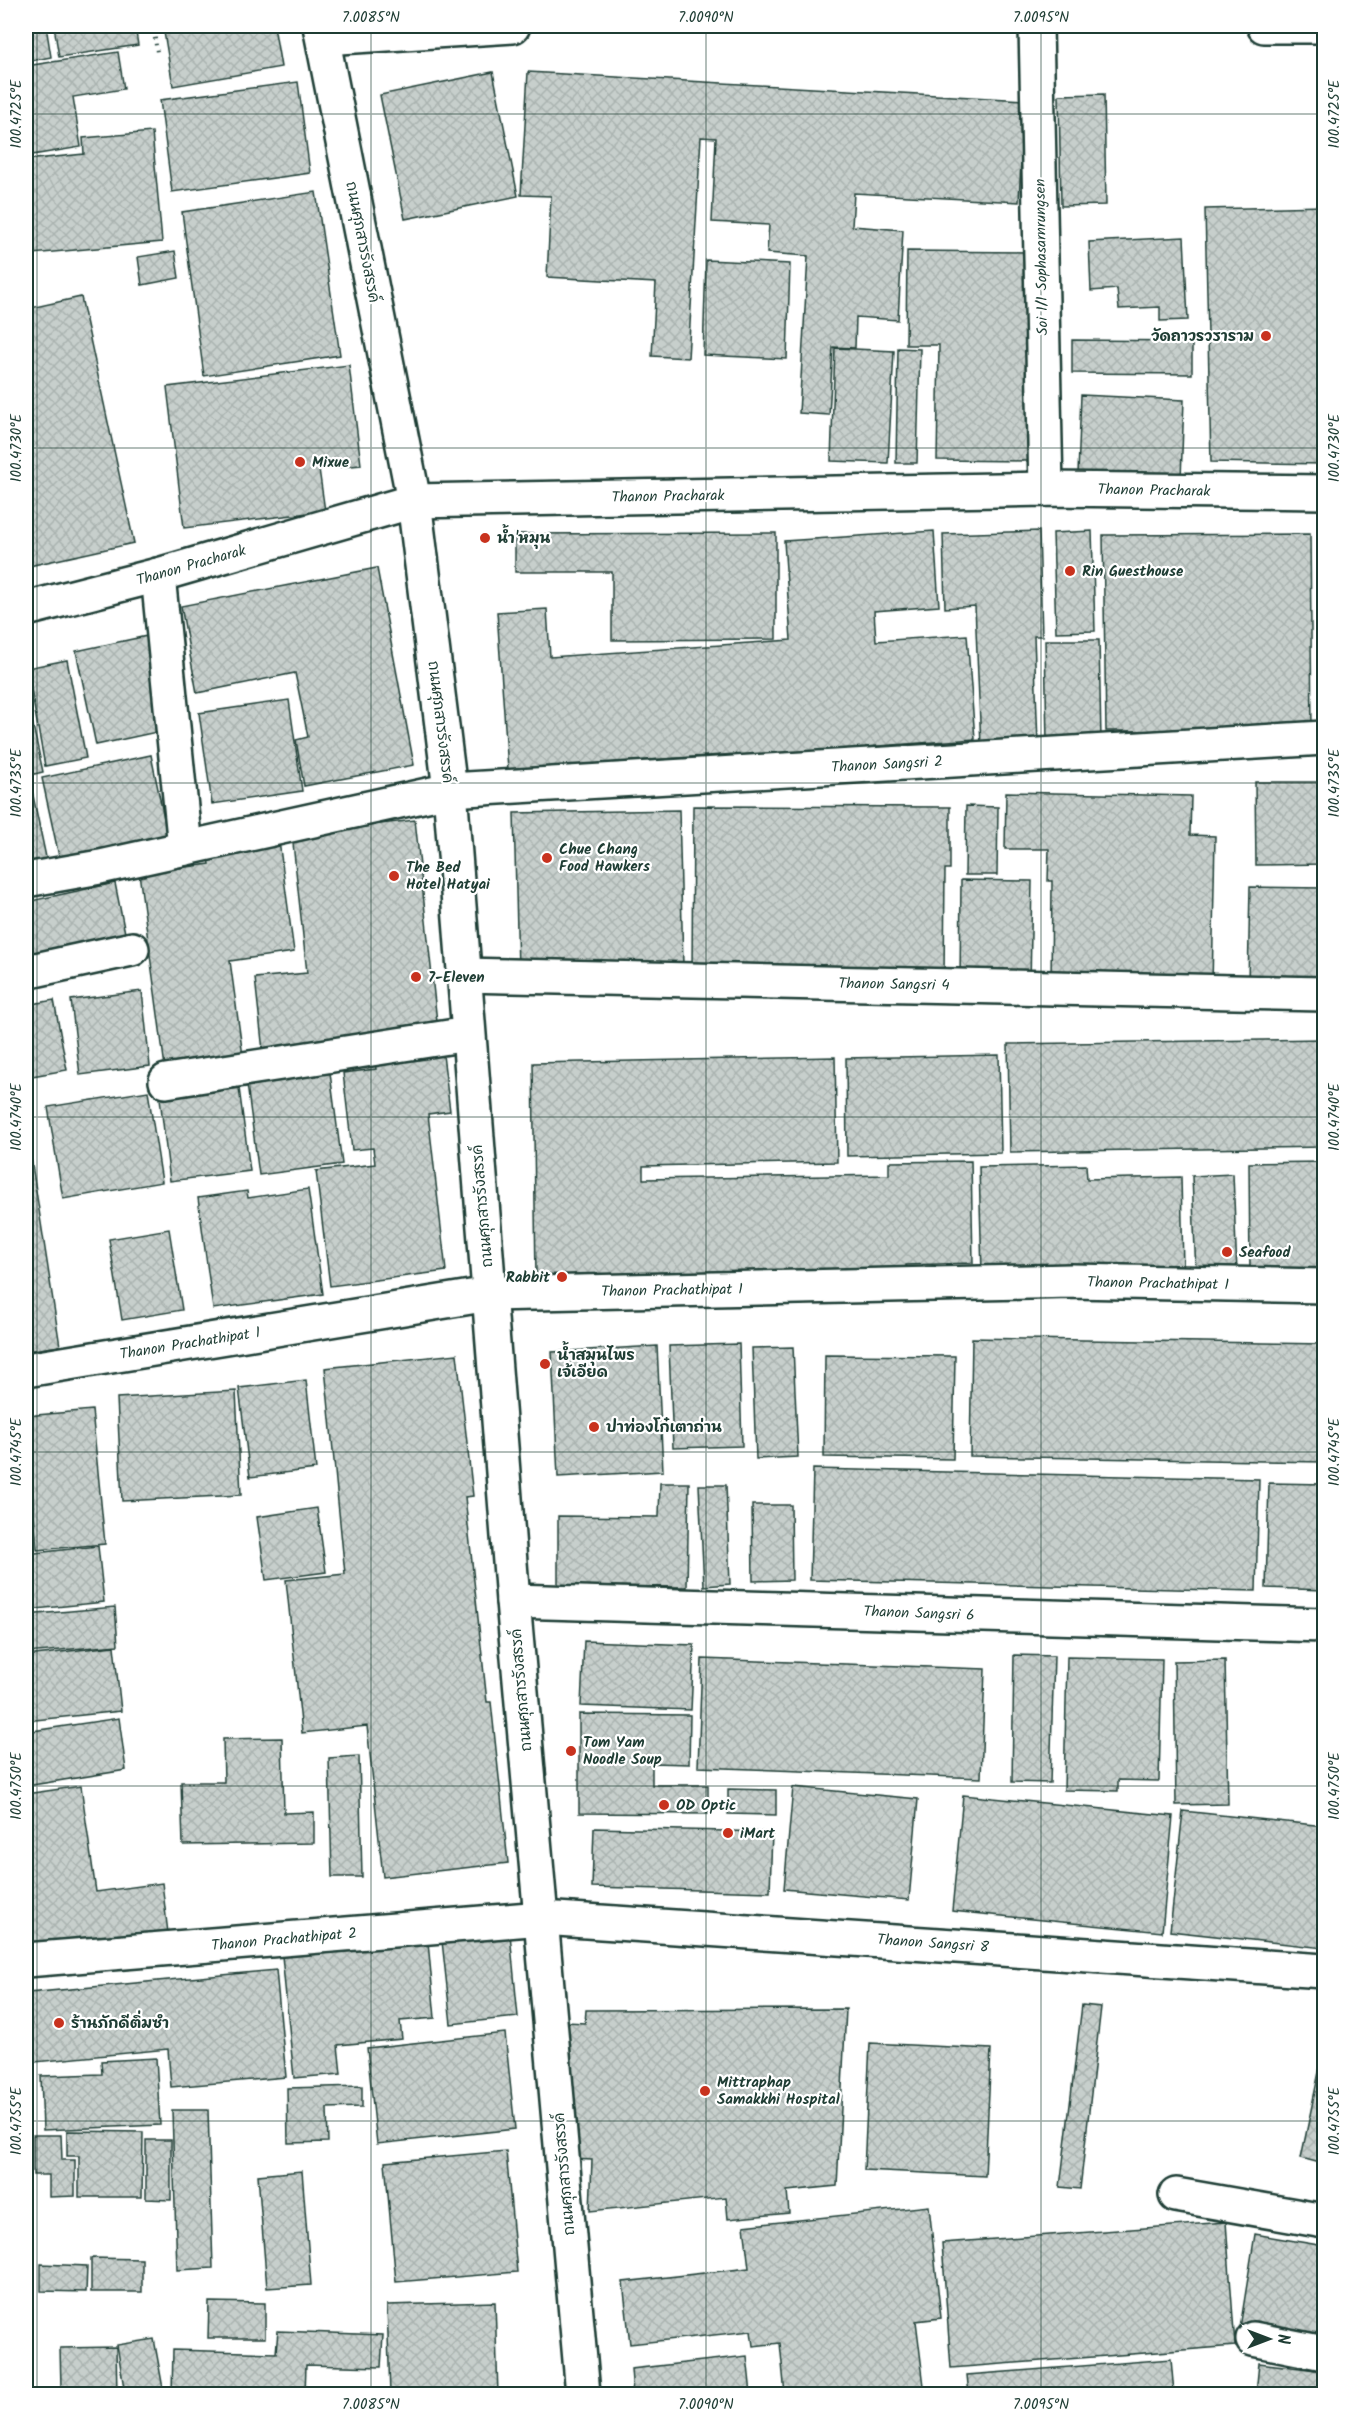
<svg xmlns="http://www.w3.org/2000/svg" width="1350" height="2420" font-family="Kalam,'Playpen Sans Thai',sans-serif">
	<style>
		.building { fill: url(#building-cross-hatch); stroke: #1f3d34; stroke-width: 1.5 }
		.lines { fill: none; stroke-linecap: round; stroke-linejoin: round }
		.street-casing { stroke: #1f3d34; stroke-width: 38 }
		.secondary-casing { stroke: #1f3d34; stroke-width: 38 }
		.path { stroke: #1f3d34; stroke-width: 4; stroke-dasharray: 1.5 4.5; stroke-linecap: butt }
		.street { stroke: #fff; stroke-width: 33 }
		.secondary { stroke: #fff; stroke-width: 33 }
		.ticks { fill: none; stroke: #1f3d34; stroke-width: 1.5; stroke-opacity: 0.45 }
		.poi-dot { fill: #c8321e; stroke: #fff; stroke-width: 2 }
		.labels { text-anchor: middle; stroke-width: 4.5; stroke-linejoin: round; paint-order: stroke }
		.street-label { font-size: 15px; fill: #1f3d34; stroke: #fff }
		.poi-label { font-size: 15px; font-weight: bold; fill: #1f3d34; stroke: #fff; text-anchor: start }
		.neatline { fill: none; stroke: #1f3d34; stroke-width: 2 }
		.ticks-label { font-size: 15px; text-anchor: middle; fill: #1f3d34 }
	</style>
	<defs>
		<pattern id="building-cross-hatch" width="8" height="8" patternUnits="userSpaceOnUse" patternTransform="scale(1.5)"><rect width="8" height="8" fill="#c7cfcc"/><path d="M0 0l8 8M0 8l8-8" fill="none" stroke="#aab3b0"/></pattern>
	</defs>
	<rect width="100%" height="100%" fill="#fff"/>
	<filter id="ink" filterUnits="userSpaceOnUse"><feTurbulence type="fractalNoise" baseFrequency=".0167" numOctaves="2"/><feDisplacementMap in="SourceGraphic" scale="12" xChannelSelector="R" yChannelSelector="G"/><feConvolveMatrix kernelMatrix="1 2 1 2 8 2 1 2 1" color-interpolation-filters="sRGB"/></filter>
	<g filter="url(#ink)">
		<g class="building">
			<path d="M26,26H46L51,57L26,62Z"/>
			<path d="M54,26H135L138,45L59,57Z"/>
			<path d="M205,26H274L281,67L173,86L164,32Z"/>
			<path d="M118,52L124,89L73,97L81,147L26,156V66Z"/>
			<path d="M493,72L518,196L405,219L380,95Z"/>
			<path d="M528,72L1024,100L1019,202L854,193L852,226L903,230L898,320L856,317L855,348L833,347L829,415L799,413L808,256L767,253L769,225L712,222L716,138L701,137L688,358L652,356L656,283L547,277L551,196L521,195Z"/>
			<path d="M298,82L310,173L172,192L160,100Z"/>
			<path d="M1104,94L1106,205L1061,206L1059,95Z"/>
			<path d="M152,132L162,242L32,254L26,185V160L84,154L83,138Z"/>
			<path d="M316,192L340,355L204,376L182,212Z"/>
			<path d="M1324,206V464L1211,462L1205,209Z"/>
			<path d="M1184,237L1188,320L1160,321V307L1119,309L1117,289L1091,291L1089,242Z"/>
			<path d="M175,251L179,278L142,285L138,257Z"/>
			<path d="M907,251L1030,252L1028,461L937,460L939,345H906Z"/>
			<path d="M706,260L790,264L787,359L703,355Z"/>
			<path d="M81,297L134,543L29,566L26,548V309Z"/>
			<path d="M1072,340L1192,341V374L1072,373Z"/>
			<path d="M835,348L894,351L888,463L831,461Z"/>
			<path d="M898,348L920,349L917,463H896Z"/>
			<path d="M349,365L361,465L319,469L325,511L184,528L167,387Z"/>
			<path d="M1081,395L1184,400L1181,478L1078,474Z"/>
			<path d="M934,531L939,606L874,611L876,641L967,635L975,739L866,747L867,758L736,768L735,754L508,770L497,612L547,609L550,657L791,640L784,541Z"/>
			<path d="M1039,531L1042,636H1034L1038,744L981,746L975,606L945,608L943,534Z"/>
			<path d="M1092,531L1095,631L1056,632L1053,533Z"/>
			<path d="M776,533V639L612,640V572H515V534Z"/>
			<path d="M1310,534L1312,731H1106L1103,535Z"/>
			<path d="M377,568L414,765L304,786L296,740L308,737L295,673L197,693L181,606Z"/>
			<path d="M147,636L166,730L96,745L76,651Z"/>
			<path d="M1045,640H1099L1101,741L1047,742Z"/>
			<path d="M67,660L86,758L45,766L27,668Z"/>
			<path d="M26,693L43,772L26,776Z"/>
			<path d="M289,700L302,791L212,804L199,713Z"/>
			<path d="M151,755L168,838L60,861L42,778Z"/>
			<path d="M1255,782H1324V864L1256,865Z"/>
			<path d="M31,786L47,862L26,866V787Z"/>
			<path d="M1006,792L1191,796L1190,835L1215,836L1212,986L1051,983L1052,881H1048L1049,849H1005Z"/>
			<path d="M693,806L950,807V869H945L944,978L692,976Z"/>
			<path d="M966,806L998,807L997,875H965Z"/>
			<path d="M679,810L683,965L518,969L514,813Z"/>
			<path d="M415,820L438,1031L263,1051L255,978L307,973L292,834Z"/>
			<path d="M279,841L294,952L230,961L243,1056L165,1067L139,873L210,864L208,851Z"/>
			<path d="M961,880L1032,881L1030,984L960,983Z"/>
			<path d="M115,883L126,938L26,959V902Z"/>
			<path d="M1250,887L1324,888V985L1248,984Z"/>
			<path d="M142,991L150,1066L80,1075L71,1000Z"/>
			<path d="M54,1000L67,1070L26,1077V1005Z"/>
			<path d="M1322,1039L1324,1147L1010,1152L1008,1044Z"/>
			<path d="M443,1055L450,1111L428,1114L446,1271L330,1286L316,1171L375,1164L373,1148L352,1150L343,1073L376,1069L375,1063Z"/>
			<path d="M999,1055L1001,1153L847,1156L846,1058Z"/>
			<path d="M835,1057L837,1162L643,1166V1179L889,1175V1162L971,1161L973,1263L906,1265V1271L536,1277L533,1063Z"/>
			<path d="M330,1073L342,1164L259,1175L247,1084Z"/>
			<path d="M239,1088L250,1171L170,1181L160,1098Z"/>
			<path d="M148,1091L162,1182L63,1199L48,1107Z"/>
			<path d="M31,1158L60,1346L26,1351V1159Z"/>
			<path d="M1324,1162V1270L1250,1269L1249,1163Z"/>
			<path d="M1086,1165L1087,1179L1181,1177L1183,1269L982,1273L979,1167Z"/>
			<path d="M1233,1174L1237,1273L1196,1275L1192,1176Z"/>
			<path d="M308,1189L323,1294L213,1309L198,1198L247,1191L248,1198Z"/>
			<path d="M169,1229L182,1310L122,1320L109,1239Z"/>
			<path d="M972,1338L1324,1344V1462L970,1456Z"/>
			<path d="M739,1344L742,1446L673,1448L669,1346Z"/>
			<path d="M657,1346L663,1471L558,1477L552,1352Z"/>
			<path d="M793,1347L798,1457L756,1459L752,1348Z"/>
			<path d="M457,1354L473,1496L465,1497L487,1702H491L508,1863L383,1877L367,1726L302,1733L286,1580L345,1574L325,1368Z"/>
			<path d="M825,1355L955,1356L953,1459L824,1457Z"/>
			<path d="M306,1380L316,1469L250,1477L239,1388Z"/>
			<path d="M236,1391L241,1495L122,1501L117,1398Z"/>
			<path d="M92,1410L105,1544L37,1550L26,1416Z"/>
			<path d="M813,1469L1259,1479L1256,1591L810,1580Z"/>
			<path d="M660,1483H689L687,1587L558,1586V1516L659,1517Z"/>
			<path d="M1269,1483L1324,1484V1590L1266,1588Z"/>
			<path d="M699,1485H726L730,1584L704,1586Z"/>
			<path d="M752,1505H791L792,1580L753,1581Z"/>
			<path d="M317,1508L326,1572L266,1580L257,1517Z"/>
			<path d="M98,1546L104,1602L26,1610V1554Z"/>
			<path d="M115,1607L118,1645L26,1653V1615Z"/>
			<path d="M584,1641L694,1645L691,1710L581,1706Z"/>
			<path d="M114,1646L121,1711L26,1721V1656Z"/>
			<path d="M1014,1655L1054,1656L1050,1783L1012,1782Z"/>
			<path d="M1067,1657L1162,1659L1159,1781L1118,1780V1791L1064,1790Z"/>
			<path d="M702,1659L985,1669L981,1778L698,1767Z"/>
			<path d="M1225,1660L1228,1804L1176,1805L1174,1661Z"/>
			<path d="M579,1714L690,1715L689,1764L652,1763V1785H708V1814L579,1813Z"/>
			<path d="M119,1718L126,1770L26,1786V1732Z"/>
			<path d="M282,1738L284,1813L314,1812V1843L183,1845L181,1782H224L223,1739Z"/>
			<path d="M359,1756L362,1877H332L329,1758Z"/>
			<path d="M81,1786L96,1892L162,1883L168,1933L26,1953V1794Z"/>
			<path d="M793,1787L918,1799L909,1900L784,1889Z"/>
			<path d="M728,1789L776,1790V1815L728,1814Z"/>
			<path d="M963,1795L1173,1816L1162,1932L952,1911Z"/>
			<path d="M1183,1811L1324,1826V1948L1170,1931Z"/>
			<path d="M594,1828L772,1832L770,1892L592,1887Z"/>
			<path d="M510,1934L518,2017L451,2024L442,1941Z"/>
			<path d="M428,1942L435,2018L400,2021L402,2039L338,2045L341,2074L294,2078L282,1956Z"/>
			<path d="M276,1970L286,2077L171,2087L168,2049L35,2062L28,1993Z"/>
			<path d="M1082,2005L1101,2007L1080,2189L1060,2187Z"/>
			<path d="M846,2009L837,2186L787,2191L789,2213L728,2219L726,2197L590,2211L592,2160L571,2159L566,2022L585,2023L586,2010Z"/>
			<path d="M505,2033L515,2129L377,2144L367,2048Z"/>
			<path d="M870,2043L991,2049L985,2176L864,2170Z"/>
			<path d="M1324,2048V2164L1301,2158Z"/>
			<path d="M156,2058L160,2125L43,2130L41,2076L102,2074L101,2061Z"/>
			<path d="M362,2086V2107L327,2108L328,2142L288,2143L287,2088Z"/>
			<path d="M172,2110H208L213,2268L177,2270Z"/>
			<path d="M67,2131L143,2132L142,2197H79V2156H67Z"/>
			<path d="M33,2135H61L62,2160H75V2196L49,2197V2175H33Z"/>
			<path d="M146,2140H171V2200L146,2199Z"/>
			<path d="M506,2151L517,2272L396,2282L385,2162Z"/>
			<path d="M302,2171L311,2285L267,2288L258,2175Z"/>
			<path d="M929,2206L941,2318L916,2321L925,2394H785L780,2343L753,2346L751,2331L630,2344L623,2282L749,2268L744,2226Z"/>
			<path d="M1226,2222L1235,2346L951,2368L942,2243Z"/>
			<path d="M1255,2234L1324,2246V2343L1240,2328Z"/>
			<path d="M91,2258L142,2259V2292H91Z"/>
			<path d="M41,2264L87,2266L86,2292L41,2291Z"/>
			<path d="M209,2302L265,2303V2338H208Z"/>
			<path d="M495,2302L498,2394H390L387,2305Z"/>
			<path d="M278,2331L383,2335L381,2367L306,2365L305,2394H172L173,2350L276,2353Z"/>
			<path d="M154,2339L164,2394H125L117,2345Z"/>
			<path d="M116,2347L117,2394H77V2387H61L60,2348Z"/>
			<path d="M747,2356L751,2394H633L631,2369Z"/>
			<path d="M1171,2359L1174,2394H969L967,2375Z"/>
			<path d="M1259,2363L1324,2371V2394H1256Z"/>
		</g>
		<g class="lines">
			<defs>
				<g id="street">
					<path d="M1036,26L1046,489"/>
					<path d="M1264,26H1324"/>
					<path d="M324,38L513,26"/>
					<path d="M158,575L185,848"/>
					<path d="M26,609L158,575L414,501L1046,489L1324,492"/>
					<path d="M26,880L100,867L450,790L1324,738"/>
					<path d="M26,972L132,949"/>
					<path d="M464,975L1324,994"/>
					<path d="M166,1081L468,1034"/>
					<path d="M26,1370L489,1294L1071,1281L1324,1286"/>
					<path d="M513,1601L1324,1625"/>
					<path d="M26,1960L542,1918L1324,1971"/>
					<path d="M1176,2195L1324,2221"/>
					<path d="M1253,2339L1324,2353"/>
				</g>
				<path id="secondary" d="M320,26L414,501L450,790L513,1601L583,2394"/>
			</defs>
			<use href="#street" class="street-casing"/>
			<use href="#secondary" class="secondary-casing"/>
			<path class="path" d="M153,26L157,52"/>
			<use href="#street" class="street"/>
			<use href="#secondary" class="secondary"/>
		</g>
	</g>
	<path class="ticks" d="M37,26V2394M371,26V2394M706,26V2394M1041,26V2394M26,114H1324M26,448H1324M26,783H1324M26,1117H1324M26,1452H1324M26,1786H1324M26,2121H1324"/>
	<g class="poi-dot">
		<circle cx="1266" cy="336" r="6"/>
		<circle cx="300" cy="462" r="6"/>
		<circle cx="485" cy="538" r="6"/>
		<circle cx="1070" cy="571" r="6"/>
		<circle cx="547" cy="858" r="6"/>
		<circle cx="394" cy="876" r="6"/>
		<circle cx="416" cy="977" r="6"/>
		<circle cx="1227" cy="1252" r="6"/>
		<circle cx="562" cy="1277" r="6"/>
		<circle cx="545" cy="1364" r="6"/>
		<circle cx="594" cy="1427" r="6"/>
		<circle cx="571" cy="1751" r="6"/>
		<circle cx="664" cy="1805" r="6"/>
		<circle cx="728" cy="1833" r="6"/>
		<circle cx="59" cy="2023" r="6"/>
		<circle cx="705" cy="2091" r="6"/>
	</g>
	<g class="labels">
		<g class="street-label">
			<text transform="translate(363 242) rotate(79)" y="5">ถนนศุภสารรังสรรค์</text>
			<text transform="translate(1041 257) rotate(-91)" y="5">Soi 1/1 Sophasarnrungsen</text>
			<text transform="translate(1154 490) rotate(1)" y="5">Thanon Pracharak</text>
			<text transform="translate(668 496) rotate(-1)" y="5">Thanon Pracharak</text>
			<text transform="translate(191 565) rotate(-16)" y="5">Thanon Pracharak</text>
			<text transform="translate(441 722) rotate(83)" y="5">ถนนศุภสารรังสรรค์</text>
			<text transform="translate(887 764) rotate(-3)" y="5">Thanon Sangsri 2</text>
			<text transform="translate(894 984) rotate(1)" y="5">Thanon Sangsri 4</text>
			<text transform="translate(482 1206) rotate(-95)" y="5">ถนนศุภสารรังสรรค์</text>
			<text transform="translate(1158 1283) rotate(1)" y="5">Thanon Prachathipat 1</text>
			<text transform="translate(672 1290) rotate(-1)" y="5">Thanon Prachathipat 1</text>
			<text transform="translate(190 1343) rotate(-9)" y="5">Thanon Prachathipat 1</text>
			<text transform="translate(919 1613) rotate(2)" y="5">Thanon Sangsri 6</text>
			<text transform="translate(521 1690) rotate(-95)" y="5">ถนนศุภสารรังสรรค์</text>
			<text transform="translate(284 1939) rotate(-5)" y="5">Thanon Prachathipat 2</text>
			<text transform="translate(933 1943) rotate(4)" y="5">Thanon Sangsri 8</text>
			<text transform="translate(564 2174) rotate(-95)" y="5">ถนนศุภสารรังสรรค์</text>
		</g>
		<g class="poi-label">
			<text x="1254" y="341" text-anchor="end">วัดถาวรวราราม</text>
			<text x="312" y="467">Mixue</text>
			<text x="497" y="543">น้ำ'หมุน</text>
			<text x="1082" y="576">Rin Guesthouse</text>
			<text x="559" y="854">Chue Chang<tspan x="559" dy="17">Food Hawkers</tspan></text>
			<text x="406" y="872">The Bed<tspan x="406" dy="17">Hotel Hatyai</tspan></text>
			<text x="428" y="982">7-Eleven</text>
			<text x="1239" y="1257">Seafood</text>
			<text x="550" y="1282" text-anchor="end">Rabbit</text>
			<text x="557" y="1360">น้ำสมุนไพร<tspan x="557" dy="17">เจ้เอียด</tspan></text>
			<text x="606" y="1432">ปาท่องโก๋เตาถ่าน</text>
			<text x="583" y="1747">Tom Yam<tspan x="583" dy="17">Noodle Soup</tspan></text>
			<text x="676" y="1810">OD Optic</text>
			<text x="740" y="1838">iMart</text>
			<text x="71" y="2028">ร้านภักดีติ่มซำ</text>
			<text x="717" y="2087">Mittraphap<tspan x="717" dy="17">Samakkhi Hospital</tspan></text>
		</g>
	</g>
	<rect width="1350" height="2420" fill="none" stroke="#fff" stroke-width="66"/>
	<g transform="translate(1269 2339) rotate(90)" stroke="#ffffff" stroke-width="4.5" paint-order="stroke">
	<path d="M0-4.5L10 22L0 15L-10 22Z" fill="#1f3d34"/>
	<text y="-9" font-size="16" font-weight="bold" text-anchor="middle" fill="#1f3d34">N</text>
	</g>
	<rect x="33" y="33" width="1284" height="2354" class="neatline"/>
	<g class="ticks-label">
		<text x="371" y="22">7.0085°N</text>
		<text x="706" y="22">7.0090°N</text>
		<text x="1041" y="22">7.0095°N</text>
		<text transform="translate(1334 114) rotate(-90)" y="5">100.4725°E</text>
		<text transform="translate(16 114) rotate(-90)" y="5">100.4725°E</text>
		<text transform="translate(16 448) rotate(-90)" y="5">100.4730°E</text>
		<text transform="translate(1334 448) rotate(-90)" y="5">100.4730°E</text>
		<text transform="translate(1334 783) rotate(-90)" y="5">100.4735°E</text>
		<text transform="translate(16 783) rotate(-90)" y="5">100.4735°E</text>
		<text transform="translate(1334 1117) rotate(-90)" y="5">100.4740°E</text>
		<text transform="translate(16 1117) rotate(-90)" y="5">100.4740°E</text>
		<text transform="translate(1334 1452) rotate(-90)" y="5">100.4745°E</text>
		<text transform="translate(16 1452) rotate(-90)" y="5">100.4745°E</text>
		<text transform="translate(1334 1786) rotate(-90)" y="5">100.4750°E</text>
		<text transform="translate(16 1786) rotate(-90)" y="5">100.4750°E</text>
		<text transform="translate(1334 2121) rotate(-90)" y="5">100.4755°E</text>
		<text transform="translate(16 2121) rotate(-90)" y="5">100.4755°E</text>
		<text x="371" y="2409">7.0085°N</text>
		<text x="706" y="2409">7.0090°N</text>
		<text x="1041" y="2409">7.0095°N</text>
	</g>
</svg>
